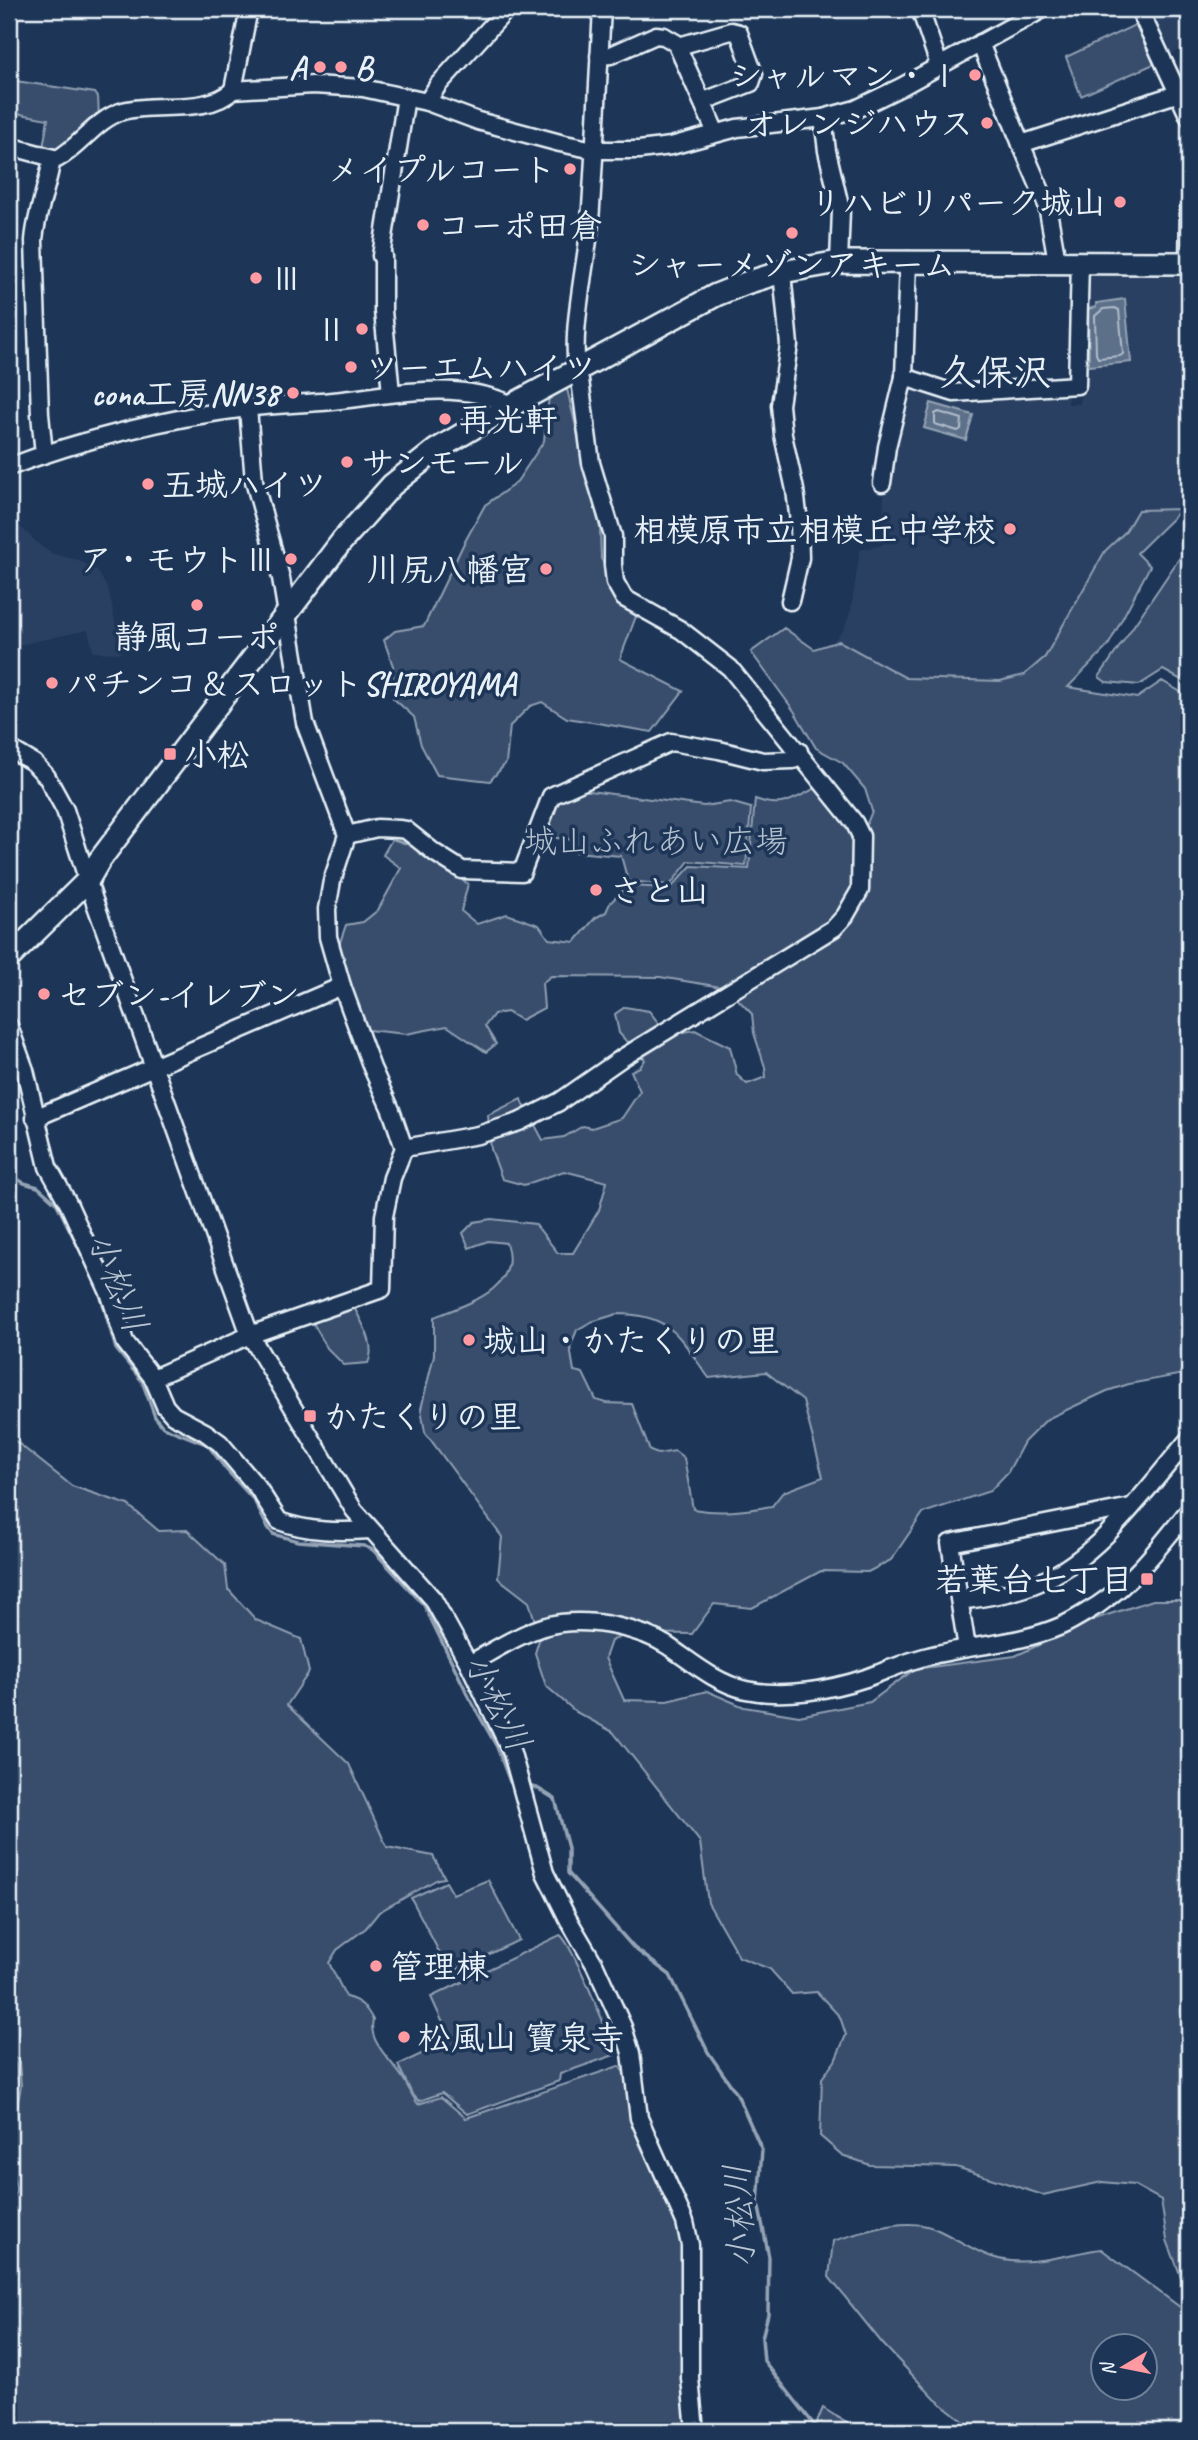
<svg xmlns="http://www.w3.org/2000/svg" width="1198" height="2440" font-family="Caveat,'Klee One',sans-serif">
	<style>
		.built { fill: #2a4162 }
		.green { fill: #374d6c; stroke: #909fb2; stroke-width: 2; fill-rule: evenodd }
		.water { fill: #5d7089; stroke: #95a4b5; stroke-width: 2 }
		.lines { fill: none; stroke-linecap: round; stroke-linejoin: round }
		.shore { stroke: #b0bdcc; stroke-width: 2 }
		.stream { stroke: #95a4b5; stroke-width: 3.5 }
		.minor-casing { stroke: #e8f1f8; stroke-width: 21 }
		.major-casing { stroke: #e8f1f8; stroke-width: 26 }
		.minor { stroke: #1d3557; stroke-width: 16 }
		.major { stroke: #1d3557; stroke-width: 21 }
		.poi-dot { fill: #ff9aa2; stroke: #1d3557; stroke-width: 2.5 }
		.labels { text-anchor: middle; stroke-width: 7; stroke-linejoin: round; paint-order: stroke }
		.poi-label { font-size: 33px; font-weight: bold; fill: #e8f1f8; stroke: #1d3557; text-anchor: start }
		.park-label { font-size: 33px; fill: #b3c0ce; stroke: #1d3557 }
		.water-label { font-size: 35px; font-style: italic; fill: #b7c4d1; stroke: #1d3557 }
		.quarter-label { font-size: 37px; font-weight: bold; fill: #e8f1f8; stroke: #1d3557 }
	</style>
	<rect width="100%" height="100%" fill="#1d3557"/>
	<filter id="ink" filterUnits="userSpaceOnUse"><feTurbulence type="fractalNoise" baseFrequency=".0143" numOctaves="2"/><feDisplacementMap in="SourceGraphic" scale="14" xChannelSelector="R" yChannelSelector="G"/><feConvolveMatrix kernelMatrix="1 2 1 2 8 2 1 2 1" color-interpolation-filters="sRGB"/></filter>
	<g filter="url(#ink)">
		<g class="built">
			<path d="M1170,9H1189V46L1167,56L1149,19Z"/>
			<path d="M1093,273L1189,274V512L1151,513L1036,687L903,698L828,647L844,629L851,610L860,550L882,545L885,470L897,418L910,388L917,385L1065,391L1068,395V404H1080L1086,280Z"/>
			<path d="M9,509L13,520L43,548L53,554L78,560L97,570L109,591L121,653L93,652L88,630L9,647Z"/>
		</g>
		<g class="green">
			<path d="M1137,24L1154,64L1081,96L1066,57Z"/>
			<path d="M9,80L95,93L98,97L99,117L59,150L43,148L48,119L9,112Z"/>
			<path d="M567,389L600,528L601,559L638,611L620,659L683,691L652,732L567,718L542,702L530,706L510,726L506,763L490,781L437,775L421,745L414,717L393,698V666L384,640L395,631L424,626L463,545L485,505L516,483L544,441L549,396Z"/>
			<path d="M1182,509L1137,553L1150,566L1108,646L1068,687L1137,698L1162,681L1189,697V1373L1129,1384L1107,1391L1047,1419L1024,1442L1008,1472L990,1491L923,1513L891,1560L868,1572L821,1571L752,1608L714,1604L692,1634L629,1633L611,1641L605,1658L624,1700L667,1701L707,1691L744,1707L799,1716L870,1702L915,1669L1015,1656L1095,1619L1153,1600H1189V2431H976L935,2399L882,2343L829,2277L833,2241C863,2232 907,2215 938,2230C962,2241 984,2259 1011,2261C1042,2264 1071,2253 1101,2249L1184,2310V2285L1167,2240L1161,2200L1134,2185L1102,2182L1043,2195L956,2167L870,2165L842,2155L820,2136L822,2078L835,2061L846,2035L840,2017L817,1992L792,1994L770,1969L739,1957L708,1903L700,1842L613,1732L576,1712L546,1686L535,1653L540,1637L529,1602L498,1578L502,1537L425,1432L421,1409L434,1355V1317C467,1304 522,1289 506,1243L488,1241L469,1248L463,1233L474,1222L491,1219L535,1224L558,1253H573L599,1210L607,1182L564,1171L524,1185L502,1179L491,1149L488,1115L521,1099L543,1140L564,1137L583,1126L592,1128L622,1118L640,1091L631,1071L640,1067L645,1060L634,1044L626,1041L619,1033L615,1014L625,1007L649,1011L668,1035L695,1030L730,1047L737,1075L747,1084L766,1077L765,1067L754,1033L752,1014L727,988L660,977L551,976L542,983L544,1008L521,1020L507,1012L494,1014L485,1026L496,1044L486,1052L447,1026L406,1034L368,1030L337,951L346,925L363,922L378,910L401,868L383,855L392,839L410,845L468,884L461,911L477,924L507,914L539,925L549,939L575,942L595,918L606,912L610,903L627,886L671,888L691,866L749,869L755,799C782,809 791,800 816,788L845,826H866L872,811L865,789L843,763L816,748L794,711L751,652L784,628L814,649L839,641L906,678L1000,681L1024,675L1045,657L1105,551L1125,532L1138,510ZM617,1314C673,1314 680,1339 709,1378L766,1372L803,1401L823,1477L783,1492L772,1506C744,1511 720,1514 693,1509L684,1458L675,1451L658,1454L650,1451L632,1404L606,1403L596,1400L583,1373L574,1371L570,1347L577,1330L591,1322ZM1104,2346H1146V2388H1104Z"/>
			<path d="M1189,544V684L1163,670L1139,685L1106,682L1099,677Z"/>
			<path d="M582,790L704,806L730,802L751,808L746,866L689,861L670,885L628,881L621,856L575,852L569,839L544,837L554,799Z"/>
			<path d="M353,1305C361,1322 377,1344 368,1363L344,1365L327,1348L312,1321Z"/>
			<path d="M9,1436L72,1486L128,1505L159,1531L187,1530L225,1565L228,1589L256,1620L301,1639L309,1672L287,1705L349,1764L387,1847L433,1856L445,1878L438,1879L379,1912L366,1928L337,1950L329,1963L346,1997C361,2001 366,2007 373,2020C367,2043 394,2062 404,2080C409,2088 412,2096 418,2104L441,2097L466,2118L619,2066L626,2075L639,2143L681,2229L685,2263V2406L688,2431H9V2212L16,2190L9,2147L21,2086L19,2062L9,2053Z"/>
			<path d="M488,1880L519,1940L450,1973L411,1898L446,1882L453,1894Z"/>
			<path d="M560,1935C571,1941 607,2031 614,2048V2055L560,2074L559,2081L467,2114L442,2093L419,2101L412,2094L398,2065L432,2049L430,2042L448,2034L431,1997Z"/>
			<path d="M823,2408L859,2431H813Z"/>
		</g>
		<g class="water">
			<path d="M1125,299L1131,362L1089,366L1088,309L1096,307V303Z"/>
			<path d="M931,403L973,415L966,440L924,428Z"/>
		</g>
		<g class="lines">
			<g class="shore">
				<path d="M1115,308L1119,310L1123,354L1120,356L1098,358L1096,354L1095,316L1103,309Z"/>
				<path d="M939,412L962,419L961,429L958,431L935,424V414Z"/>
			</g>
			<g class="stream">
				<path d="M9,481V484"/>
				<path d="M9,1174L24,1183L38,1187L57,1204L98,1287L116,1349L142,1381L155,1417L163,1427L208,1445L225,1468L254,1500L267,1526L273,1534L298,1541L364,1546L373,1550L424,1605L470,1699L497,1747L510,1782L516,1784"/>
				<path d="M527,1786L537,1788L555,1799L568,1848V1873L634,1948L670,1975L708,2052L737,2094L762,2150L758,2203L769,2257L768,2314L762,2338L764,2361L819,2431"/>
				<path d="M9,2060L15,2063L16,2073L9,2108"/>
			</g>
			<defs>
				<g id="minor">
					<path d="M920,9L939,65"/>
					<path d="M1139,9L1189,117"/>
					<path d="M980,43L1021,144L1189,90"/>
					<path d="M679,46L731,31L739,33L754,74L751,83L704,101"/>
					<path d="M599,56L611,55L656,35L664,36L676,43L716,133"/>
					<path d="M233,90L249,9"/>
					<path d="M427,102L438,85L507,9"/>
					<path d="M823,118L827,151L841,210L839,262"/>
					<path d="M1021,144L1047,205L1057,261"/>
					<path d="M9,146L57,159C81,146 96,119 123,111C155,102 208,115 233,90L313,85L363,88L427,102L478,121L560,143L594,150H639L671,146L737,128L823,118L856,109L901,87L1043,9"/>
					<path d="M381,256L406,97"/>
					<path d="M383,256V311L391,393"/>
					<path d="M908,260L904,377L954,393L1077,385L1080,261"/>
					<path d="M1188,263L1189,207"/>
					<path d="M782,272L789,345L780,405L783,435L795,490L799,522L800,558L790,601"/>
					<path d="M44,454L40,414L34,241C36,212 48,187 52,158"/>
					<path d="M9,467C80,440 171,417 247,408C275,404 304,404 332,401C392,395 454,379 512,405"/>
					<path d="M882,483L887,447L904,377"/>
					<path d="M9,748L34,763L47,777L65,810L94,900L250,1335L354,1510L433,1599L469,1664L512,1753L545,1873L568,1919L595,1965L623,2027L631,2053L639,2118L685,2222L690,2245V2378L695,2431"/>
					<path d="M347,835L377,828L399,829L406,830L435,853L462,870L522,872L551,796L671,742L719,750L763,761L793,760L798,758L799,751"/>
					<path d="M9,1026L25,1070L48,1167L68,1203L110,1295L125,1342L153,1378L165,1406L173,1415L205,1432L220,1443L258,1488L279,1521C308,1532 340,1532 370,1530"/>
					<path d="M35,1118L342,986"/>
					<path d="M404,1148L478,1135L519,1122L559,1102L622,1058L834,928L845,916L860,890L861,836L854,822L730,668L681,630L624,598L615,582L613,565V536L591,463L580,380C567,343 587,264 590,222C595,151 598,80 602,9"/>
					<path d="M153,1378L250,1335L382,1289L384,1216L392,1178L404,1148L391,1110L372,1068L342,986L328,937L327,909L332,881L347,835L305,723L281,578L254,481L248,408"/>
					<path d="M960,1601C987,1597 1013,1594 1038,1583C1100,1557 1146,1489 1189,1439"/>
					<path d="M967,1648L950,1543L1131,1507"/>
					<path d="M469,1664C497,1649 529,1627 561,1623C594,1619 640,1628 668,1646C693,1663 716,1683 746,1690C784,1698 830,1690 866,1678C885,1671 903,1663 921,1658C967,1645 1017,1645 1061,1626C1073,1621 1086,1612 1098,1605C1135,1580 1161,1545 1189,1510"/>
				</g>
				<path id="major" d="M9,958L88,880L99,861L142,804L342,541L392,485L436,450L512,405L716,295L746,283L782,272L839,262L1189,263"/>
			</defs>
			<use href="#minor" class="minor-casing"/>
			<use href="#major" class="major-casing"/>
			<use href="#minor" class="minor"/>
			<use href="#major" class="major"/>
		</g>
	</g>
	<g class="poi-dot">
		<circle cx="320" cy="67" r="7"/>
		<circle cx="341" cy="67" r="7"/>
		<circle cx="975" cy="75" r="7"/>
		<circle cx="987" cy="123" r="7"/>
		<circle cx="570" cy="169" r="7"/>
		<circle cx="1120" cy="202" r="7"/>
		<circle cx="423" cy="225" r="7"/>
		<circle cx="792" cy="233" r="7"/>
		<circle cx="256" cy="278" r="7"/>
		<circle cx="362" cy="329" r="7"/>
		<circle cx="351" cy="367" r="7"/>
		<circle cx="293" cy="393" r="7"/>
		<circle cx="445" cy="419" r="7"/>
		<circle cx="347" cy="462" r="7"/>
		<circle cx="148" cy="484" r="7"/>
		<circle cx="1010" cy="529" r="7"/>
		<circle cx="291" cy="559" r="7"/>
		<circle cx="546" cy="569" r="7"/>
		<circle cx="197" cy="605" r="7"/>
		<circle cx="52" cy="683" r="7"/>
		<rect x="163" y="747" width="14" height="14" rx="3.5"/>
		<circle cx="596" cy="890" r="7"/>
		<circle cx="44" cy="994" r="7"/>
		<circle cx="469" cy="1340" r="7"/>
		<rect x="303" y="1409" width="14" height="14" rx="3.5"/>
		<rect x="1140" y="1572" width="14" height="14" rx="3.5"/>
		<circle cx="376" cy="1966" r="7"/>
		<circle cx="404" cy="2037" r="7"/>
	</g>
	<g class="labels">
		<g class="poi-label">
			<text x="306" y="79" text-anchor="end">A</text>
			<text x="355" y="79">B</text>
			<text x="961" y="87" text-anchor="end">シャルマン・Ⅰ</text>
			<text x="973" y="135" text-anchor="end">オレンジハウス</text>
			<text x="556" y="181" text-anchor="end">メイプルコート</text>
			<text x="1106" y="214" text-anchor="end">リハビリパーク城山</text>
			<text x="437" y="237">コーポ田倉</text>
			<text x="792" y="276" text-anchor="middle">シャーメゾンアキーム</text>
			<text x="270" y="290">Ⅲ</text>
			<text x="348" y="341" text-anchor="end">Ⅱ</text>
			<text x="365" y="379">ツーエムハイツ</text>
			<text x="279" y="405" text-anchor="end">cona工房NN38</text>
			<text x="459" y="431">再光軒</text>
			<text x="361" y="474">サンモール</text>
			<text x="162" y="496">五城ハイツ</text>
			<text x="996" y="541" text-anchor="end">相模原市立相模丘中学校</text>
			<text x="277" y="571" text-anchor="end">ア・モウトⅢ</text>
			<text x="532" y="581" text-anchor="end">川尻八幡宮</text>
			<text x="197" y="648" text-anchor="middle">静風コーポ</text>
			<text x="66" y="695">パチンコ＆スロットSHIROYAMA</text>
			<text x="184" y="766">小松</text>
			<text x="610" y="902">さと山</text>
			<text x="58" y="1006">セブン-イレブン</text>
			<text x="483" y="1352">城山・かたくりの里</text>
			<text x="324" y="1428">かたくりの里</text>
			<text x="1133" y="1591" text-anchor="end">若葉台七丁目</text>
			<text x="390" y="1978">管理棟</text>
			<text x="418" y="2049">松風山 寶泉寺</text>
		</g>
		<g class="park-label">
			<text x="656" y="852">城山ふれあい広場</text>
		</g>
		<g class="water-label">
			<text transform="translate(118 1282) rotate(68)" y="12">小松川</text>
			<text transform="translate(498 1702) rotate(63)" y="12">小松川</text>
			<text transform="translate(739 2216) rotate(-93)" y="12">小松川</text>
		</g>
		<g class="quarter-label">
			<text x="995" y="385">久保沢</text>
		</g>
	</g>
	<rect width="1198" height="2440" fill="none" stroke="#1d3557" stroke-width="35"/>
	<rect x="18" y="18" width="1163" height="2405" fill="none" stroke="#e8f1f8" stroke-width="2.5" filter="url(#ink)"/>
	<g transform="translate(1124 2367) rotate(260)"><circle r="33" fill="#1d3557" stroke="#6e8097" stroke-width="2"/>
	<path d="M0-5L12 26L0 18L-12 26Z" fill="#ff9aa2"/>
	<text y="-10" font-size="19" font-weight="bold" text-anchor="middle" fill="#e8f1f8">N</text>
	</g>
</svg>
